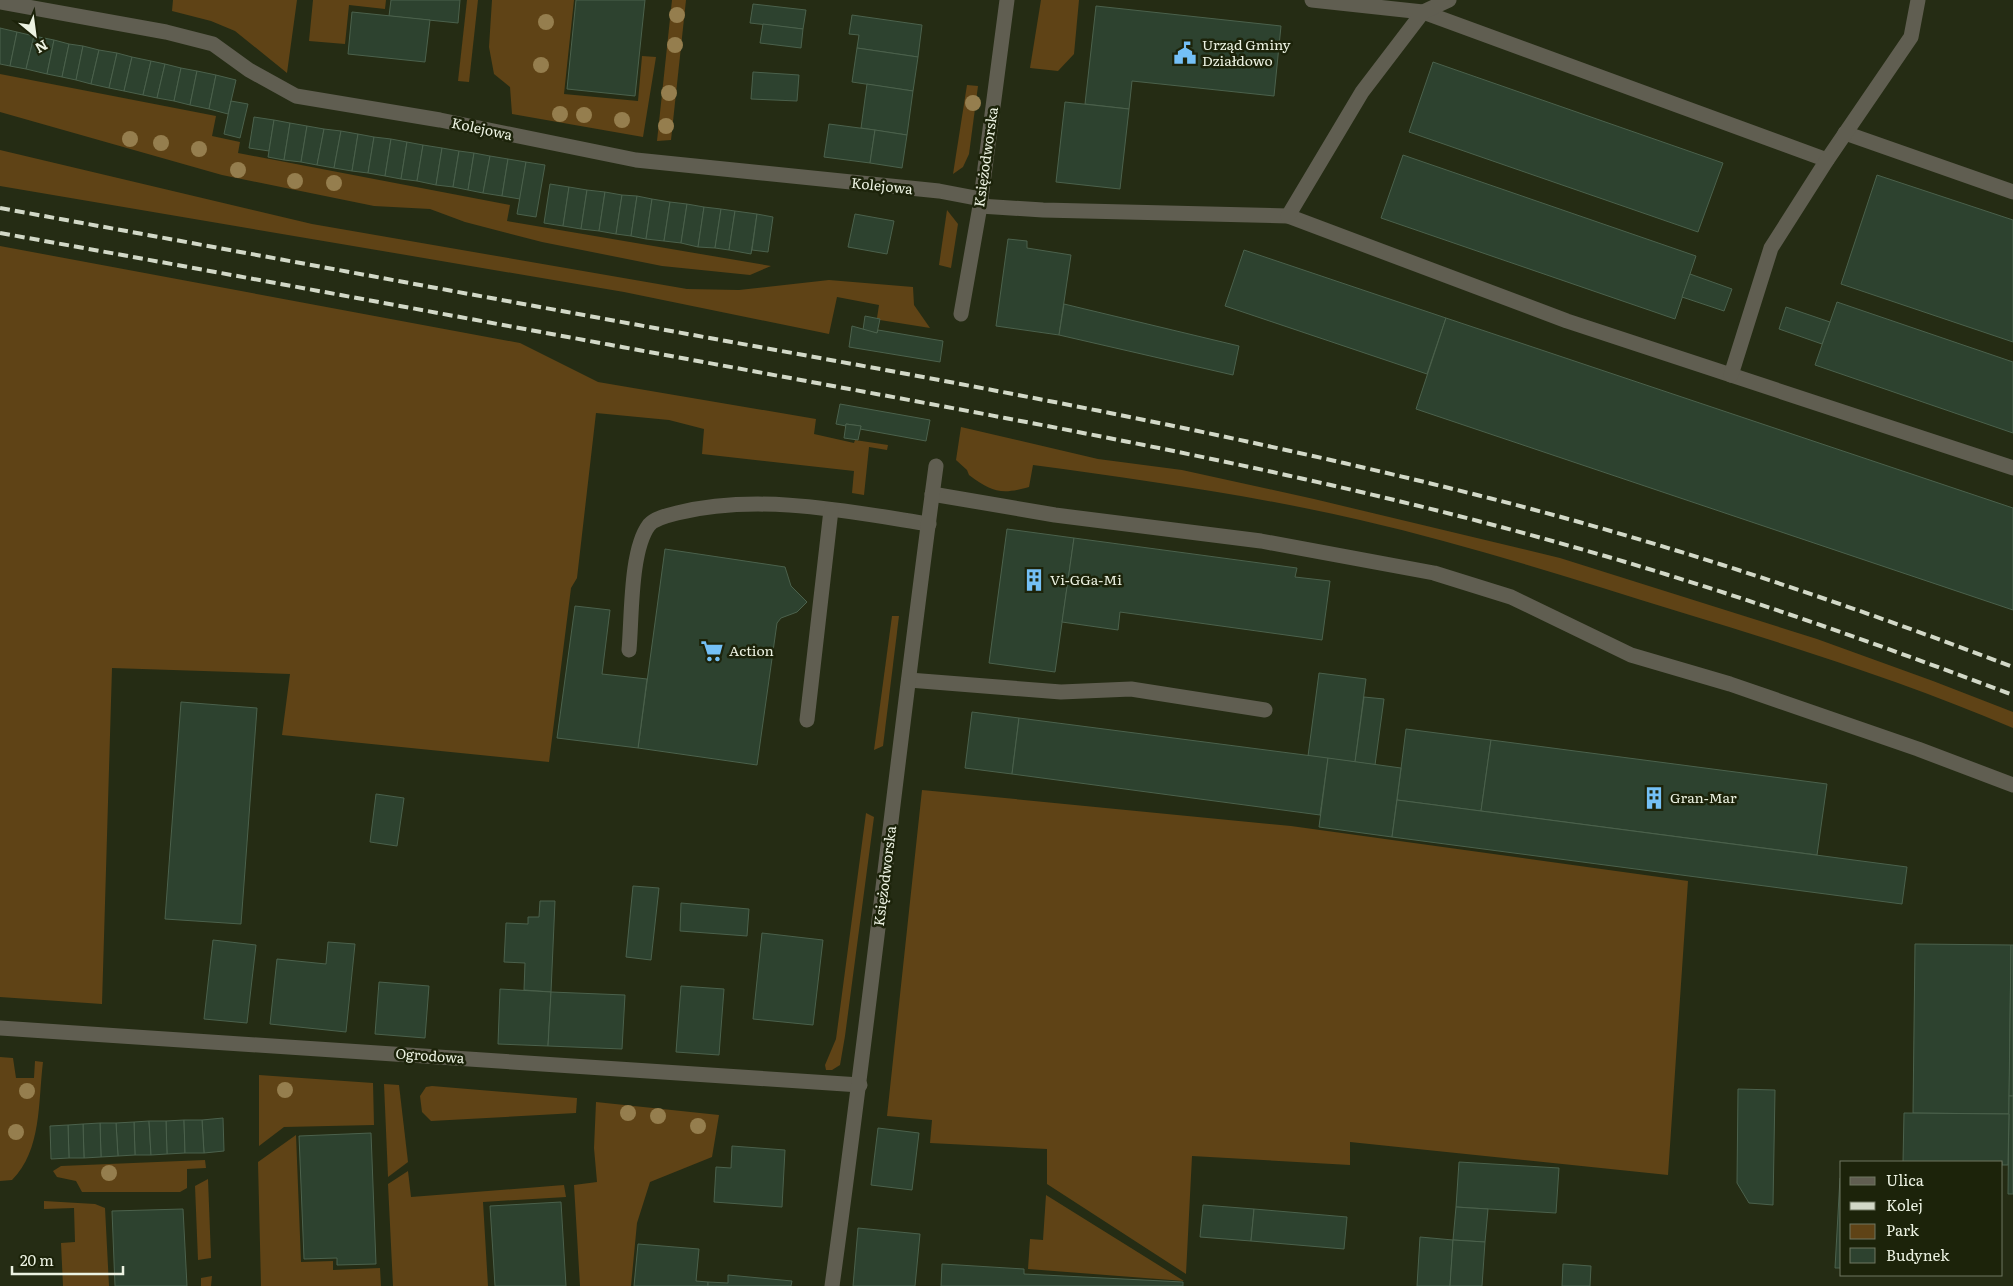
<svg xmlns="http://www.w3.org/2000/svg" width="2013" height="1286" font-family="Literata,serif">
	<style>
		.green { fill: #5f4316 }
		.building { fill: #2d422f; stroke: #4b614c }
		.lines { fill: none; stroke-linecap: round; stroke-linejoin: round }
		.minor { stroke: #605e51; stroke-width: 15 }
		.rail { stroke: #d2d8c7; stroke-width: 4; stroke-dasharray: 10 5; stroke-linecap: butt }
		.tree { fill: #957e4e }
		.labels { text-anchor: middle; stroke-width: 5; stroke-linejoin: round; paint-order: stroke }
		.poi-label { font-size: 14px; fill: #ecf2e2; stroke: #1c230a; text-anchor: start }
		.street-label { font-size: 14px; fill: #ecf2e2; stroke: #1c230a }
	</style>
	<rect width="100%" height="100%" fill="#252c14"/>
	<g class="green">
		<path d="M173,0H297L287,73L235,31L211,21L172,11Z"/>
		<path d="M313,0H386L385,9L349,5L345,44L309,41Z"/>
		<path d="M467,0H478L469,82L458,81Z"/>
		<path d="M492,0H574L564,94L638,101L642,56L656,57L643,137L512,114L510,87L494,74L489,47Z"/>
		<path d="M672,0H686L671,140L657,141Z"/>
		<path d="M1041,0H1079L1074,54L1058,71L1030,68Z"/>
		<path d="M0,74L216,116L212,136L240,142L238,153L510,205L507,221L771,266L750,275L662,266L542,242L465,222L430,209L374,206L222,175L0,112Z"/>
		<path d="M967,85L978,86L969,154L963,167L953,174Z"/>
		<path d="M0,150L312,224L687,289L739,290L829,280L913,287L914,305L930,328L880,320L877,318L879,305L837,297L829,334L624,292L0,186Z"/>
		<path d="M947,210L958,224L951,268L939,265Z"/>
		<path d="M0,246L520,343L598,382L816,419L814,434L854,443L855,440L888,445L887,450L869,447L864,495L852,493L854,471L702,454L704,429L669,420L596,413L577,578L571,588L549,762L282,735L290,674L112,668L102,1004L0,997Z"/>
		<path d="M961,427L1098,459L1182,470L1314,499L1560,558L1817,639L1933,681L2013,712V728C1905,682 1792,646 1680,612C1574,579 1468,545 1360,520C1252,495 1143,480 1033,465L1029,487C1001,495 992,492 969,475L967,470L956,460Z"/>
		<path d="M892,616H899L883,746L874,750Z"/>
		<path d="M922,790L1291,826L1688,881L1668,1175L1350,1142V1165L1192,1156L1186,1274L1047,1184V1149L930,1143L932,1120L887,1116Z"/>
		<path d="M866,813L874,817L845,1036L840,1065L832,1070H826L825,1065L836,1039Z"/>
		<path d="M0,1057L13,1058L16,1078H34L35,1061L43,1062C38,1102 42,1150 12,1180L0,1181Z"/>
		<path d="M259,1075L373,1083L374,1125L284,1127L259,1146Z"/>
		<path d="M384,1084L399,1085L408,1162L388,1177Z"/>
		<path d="M432,1086L577,1098L576,1113L431,1121L422,1112L420,1096L426,1087Z"/>
		<path d="M596,1102L719,1115L712,1157L650,1182L637,1223L631,1286H580L574,1185L597,1182L594,1148Z"/>
		<path d="M296,1135L301,1262L333,1261V1270L380,1268L381,1286H261L258,1162Z"/>
		<path d="M205,1160L206,1168L187,1169V1188L180,1192H82L76,1181L57,1177L53,1171L61,1166Z"/>
		<path d="M408,1171L411,1197L564,1185L566,1197L483,1202L488,1286H393L388,1184Z"/>
		<path d="M208,1179L211,1258L198,1260L195,1186Z"/>
		<path d="M1046,1195L1184,1281L1028,1269L1030,1239L1043,1240Z"/>
		<path d="M44,1201L95,1204L105,1208L109,1286H63L61,1243L75,1242L74,1208L44,1209Z"/>
		<path d="M212,1276L211,1286H201V1278Z"/>
	</g>
	<g class="building">
		<path d="M391,0H460L458,23L389,16Z"/>
		<path d="M576,0H645L635,96L567,89Z"/>
		<path d="M753,4L806,10L803,29L750,23Z"/>
		<path d="M1096,6L1281,26L1274,96L1132,81L1129,109L1085,104Z"/>
		<path d="M352,12L430,20L425,62L348,54Z"/>
		<path d="M852,15L922,25L918,57L857,48L859,35L849,34Z"/>
		<path d="M763,24L803,29L801,48L760,43Z"/>
		<path d="M0,28L17,32L10,66L0,64Z"/>
		<path d="M17,32L34,36L26,69L10,66Z"/>
		<path d="M34,36L54,40L47,74L26,69Z"/>
		<path d="M54,40L69,44L62,77L47,74Z"/>
		<path d="M69,44L83,46L76,80L62,77Z"/>
		<path d="M83,46L99,50L91,84L76,80Z"/>
		<path d="M857,48L918,57L913,91L852,82Z"/>
		<path d="M99,50L117,53L109,88L91,84Z"/>
		<path d="M117,53L132,57L124,91L109,88Z"/>
		<path d="M132,57L151,61L143,95L124,91Z"/>
		<path d="M151,61L165,64L157,98L143,95Z"/>
		<path d="M1433,62L1723,163L1698,232L1409,132Z"/>
		<path d="M165,64L181,68L174,101L157,98Z"/>
		<path d="M181,68L197,71L190,105L174,101Z"/>
		<path d="M197,71L216,75L209,109L190,105Z"/>
		<path d="M753,72L799,75L797,101L751,99Z"/>
		<path d="M216,75L236,80L228,114L209,109Z"/>
		<path d="M867,84L913,91L907,135L861,128Z"/>
		<path d="M231,101L248,104L240,138L224,134Z"/>
		<path d="M1065,102L1129,109L1120,189L1056,182Z"/>
		<path d="M254,117L274,120L269,151L249,148Z"/>
		<path d="M274,120L290,123L284,160L268,157Z"/>
		<path d="M290,123L307,126L301,162L284,160Z"/>
		<path d="M829,124L875,130L870,163L824,157Z"/>
		<path d="M307,126L324,129L317,165L301,162Z"/>
		<path d="M324,129L341,131L334,168L317,165Z"/>
		<path d="M875,130L907,135L902,168L870,163Z"/>
		<path d="M341,131L358,134L352,171L334,168Z"/>
		<path d="M358,134L374,137L368,173L352,171Z"/>
		<path d="M374,137L391,139L385,176L368,173Z"/>
		<path d="M391,139L407,142L401,179L385,176Z"/>
		<path d="M407,142L423,145L417,181L401,179Z"/>
		<path d="M423,145L442,148L436,185L417,181Z"/>
		<path d="M442,148L459,151L453,187L436,185Z"/>
		<path d="M459,151L474,153L468,190L453,187Z"/>
		<path d="M474,153L490,156L483,193L468,190Z"/>
		<path d="M1403,155L1696,256L1675,319L1381,218Z"/>
		<path d="M490,156L508,159L502,196L483,193Z"/>
		<path d="M508,159L526,162L520,199L502,196Z"/>
		<path d="M526,162L545,165L536,217L517,214Z"/>
		<path d="M1877,175L2013,220V342L1841,284Z"/>
		<path d="M550,184L569,187L563,226L544,223Z"/>
		<path d="M569,187L587,190L581,229L563,226Z"/>
		<path d="M587,190L605,192L599,231L581,229Z"/>
		<path d="M605,192L622,195L616,234L599,231Z"/>
		<path d="M622,195L637,196L631,236L616,234Z"/>
		<path d="M637,196L652,199L646,239L631,236Z"/>
		<path d="M652,199L670,202L664,241L646,239Z"/>
		<path d="M670,202L687,204L681,243L664,241Z"/>
		<path d="M687,204L704,207L698,247L681,243Z"/>
		<path d="M704,207L721,209L715,248L698,247Z"/>
		<path d="M721,209L735,211L729,250L715,248Z"/>
		<path d="M735,211L757,214L751,254L729,250Z"/>
		<path d="M757,214L773,217L768,252L752,250Z"/>
		<path d="M855,214L894,221L887,254L848,247Z"/>
		<path d="M1008,239L1027,241V248L1071,255L1059,335L996,326Z"/>
		<path d="M1244,250L1446,318L1427,374L1225,306Z"/>
		<path d="M1690,274L1732,289L1724,311L1682,297Z"/>
		<path d="M1837,302L2013,362V433L1815,365Z"/>
		<path d="M1064,304L1239,346L1233,375L1059,335Z"/>
		<path d="M1786,307L1830,322L1822,344L1779,329Z"/>
		<path d="M865,316L880,319L877,333L863,330Z"/>
		<path d="M1446,318L2013,508V610L1416,409Z"/>
		<path d="M852,326L877,333L878,330L943,341L940,362L849,347Z"/>
		<path d="M840,404L930,420L926,441L860,429L861,426L846,424V426L836,424Z"/>
		<path d="M846,424L861,426L858,440L844,438Z"/>
		<path d="M1007,529L1074,538L1055,672L989,663Z"/>
		<path d="M1074,538L1297,568L1295,577L1330,581L1322,640L1120,612L1118,630L1062,622Z"/>
		<path d="M665,549L785,567L791,586L807,602L797,612L781,618L777,623L757,765L638,748Z"/>
		<path d="M575,606L610,610L602,674L647,679L638,748L557,738Z"/>
		<path d="M1319,673L1366,679L1355,762L1308,756Z"/>
		<path d="M1364,697L1384,699L1375,765L1355,762Z"/>
		<path d="M181,702L257,708L241,924L165,919Z"/>
		<path d="M972,712L1019,718L1012,774L965,768Z"/>
		<path d="M1019,718L1328,758L1320,815L1012,774Z"/>
		<path d="M1406,729L1491,740L1481,811L1397,800Z"/>
		<path d="M1491,740L1827,784L1817,855L1481,811Z"/>
		<path d="M1328,758L1401,768L1392,837L1319,827Z"/>
		<path d="M376,794L404,798L397,846L370,842Z"/>
		<path d="M1397,800L1907,867L1902,904L1392,837Z"/>
		<path d="M633,886L659,888L651,960L626,957Z"/>
		<path d="M540,901H555L551,992L524,990L525,963L504,962L506,923L528,924V917H539Z"/>
		<path d="M681,903L749,909L747,936L680,931Z"/>
		<path d="M762,933L823,940L813,1025L753,1019Z"/>
		<path d="M213,940L256,945L247,1023L204,1019Z"/>
		<path d="M328,942L355,944L346,1032L270,1024L277,959L326,964Z"/>
		<path d="M1915,944L2011,945L2009,1114L1913,1113Z"/>
		<path d="M2011,945H2013V1096H2009Z"/>
		<path d="M379,982L429,986L425,1038L375,1034Z"/>
		<path d="M681,986L724,989L719,1055L676,1052Z"/>
		<path d="M500,989L551,992L548,1046L498,1044Z"/>
		<path d="M551,992L625,995L622,1049L548,1046Z"/>
		<path d="M1738,1089L1775,1090L1773,1205L1749,1203L1737,1183Z"/>
		<path d="M2009,1096H2013V1194H2008Z"/>
		<path d="M1904,1113L2009,1114L2008,1165H2002V1162H1903Z"/>
		<path d="M223,1118L224,1151L204,1153L202,1120Z"/>
		<path d="M184,1120L185,1153L167,1154L166,1121Z"/>
		<path d="M184,1120H202L204,1153H185Z"/>
		<path d="M149,1121L151,1155H135L134,1122Z"/>
		<path d="M149,1121H166L167,1154L151,1155Z"/>
		<path d="M134,1122L135,1155L118,1156L116,1123Z"/>
		<path d="M100,1123H116L118,1156L101,1157Z"/>
		<path d="M100,1123L101,1157L84,1158L83,1124Z"/>
		<path d="M83,1124L84,1158H69L68,1125Z"/>
		<path d="M68,1125L69,1158L51,1159L50,1126Z"/>
		<path d="M878,1128L919,1133L912,1190L871,1185Z"/>
		<path d="M371,1133L376,1264L337,1265V1258L304,1259L299,1136Z"/>
		<path d="M732,1146L785,1150L782,1207L714,1202L716,1167L731,1168Z"/>
		<path d="M1459,1162L1559,1168L1556,1213L1456,1207Z"/>
		<path d="M1840,1178L1842,1179V1268H1835Z"/>
		<path d="M561,1202L566,1286H495L490,1206Z"/>
		<path d="M1203,1205L1254,1209L1251,1241L1200,1237Z"/>
		<path d="M1456,1207L1488,1209L1485,1242L1453,1240Z"/>
		<path d="M183,1209L187,1286H115L112,1211Z"/>
		<path d="M1254,1209L1347,1217L1344,1249L1251,1241Z"/>
		<path d="M858,1228L920,1234L915,1286H853Z"/>
		<path d="M1420,1237L1453,1240L1450,1286H1417Z"/>
		<path d="M1453,1240L1485,1242L1482,1286H1450Z"/>
		<path d="M638,1244L699,1249L696,1281L708,1282V1286H634Z"/>
		<path d="M942,1264L1024,1269V1274L1183,1282V1286H941Z"/>
		<path d="M1563,1264L1591,1266L1590,1286H1562Z"/>
		<path d="M728,1275L792,1281L791,1286H708V1282L728,1283Z"/>
	</g>
	<g class="lines">
		<g class="minor">
			<path d="M1312,0L1423,12L1827,160"/>
			<path d="M0,2L166,32L213,44L249,70L296,96L440,120L636,160L939,191L981,199"/>
			<path d="M1845,133L2013,192"/>
			<path d="M980,206L1043,210L1288,216L1567,321L2013,468"/>
			<path d="M1288,216L1362,92L1423,12L1449,0"/>
			<path d="M961,314L980,206L1007,0"/>
			<path d="M1731,375L1771,248L1827,160L1911,37L1918,0"/>
			<path d="M932,494L1055,515L1261,541L1434,573L1511,597L1631,655L1730,684L1918,749L2013,785"/>
			<path d="M629,650C632,617 630,550 649,525C655,518 669,515 677,513C759,493 846,511 929,524"/>
			<path d="M909,680L1061,692L1131,689L1265,710"/>
			<path d="M807,720L831,510"/>
			<path d="M0,1028L860,1085"/>
			<path d="M832,1286C870,1013 899,739 936,466"/>
		</g>
		<g class="rail">
			<path d="M0,208C242,252 484,297 726,341C981,387 1237,434 1489,498C1667,543 1842,602 2013,667"/>
			<path d="M0,233C246,277 491,323 736,368C1015,420 1296,468 1570,546C1720,588 1867,640 2013,695"/>
		</g>
	</g>
	<g class="tree">
		<circle cx="677" cy="15" r="8"/>
		<circle cx="546" cy="22" r="8"/>
		<circle cx="675" cy="45" r="8"/>
		<circle cx="541" cy="65" r="8"/>
		<circle cx="669" cy="93" r="8"/>
		<circle cx="973" cy="103" r="8"/>
		<circle cx="560" cy="114" r="8"/>
		<circle cx="584" cy="115" r="8"/>
		<circle cx="622" cy="120" r="8"/>
		<circle cx="666" cy="126" r="8"/>
		<circle cx="130" cy="139" r="8"/>
		<circle cx="161" cy="143" r="8"/>
		<circle cx="199" cy="149" r="8"/>
		<circle cx="238" cy="170" r="8"/>
		<circle cx="295" cy="181" r="8"/>
		<circle cx="334" cy="183" r="8"/>
		<circle cx="285" cy="1090" r="8"/>
		<circle cx="27" cy="1091" r="8"/>
		<circle cx="628" cy="1113" r="8"/>
		<circle cx="658" cy="1116" r="8"/>
		<circle cx="698" cy="1126" r="8"/>
		<circle cx="16" cy="1132" r="8"/>
		<circle cx="109" cy="1173" r="8"/>
	</g>
	<defs>
		<symbol id="civic-bare" viewBox="-9 -9 18 18"><path d="M-.6-6.5H3V-4.5H.6V-3L4-1V1h2V6H-6V1h2V-1L-.6-3ZM-1.2 2.5V6h2.4V2.5Z" fill="#74c0f6" stroke="#1c230a" stroke-width="2.5" paint-order="stroke"/></symbol>
		<symbol id="building-bare" viewBox="-9 -9 18 18"><path d="M-4-6H4V6H1V3H-1V6H-4ZM-2.5-4.3h1.7v1.8h-1.7ZM.8-4.3h1.7v1.8H.8ZM-2.5-1h1.7V.8h-1.7ZM.8-1h1.7V.8H.8Z" fill="#74c0f6" stroke="#1c230a" stroke-width="2.5" paint-order="stroke"/></symbol>
		<symbol id="supermarket-bare" viewBox="-9 -9 18 18"><path d="M-6-5.5h2.5l.6 2H6L4.5 2H-2.5L-4.4-4H-6ZM-1.5 3.2a1.3 1.3 0 1 0 .1 0ZM3 3.2a1.3 1.3 0 1 0 .1 0Z" fill="#74c0f6" stroke="#1c230a" stroke-width="2.5" paint-order="stroke"/></symbol>
	</defs>
	<g fill-rule="evenodd">
		<use href="#civic-bare" x="1169" y="37" width="32" height="32"/>
		<use href="#building-bare" x="1018" y="564" width="32" height="32"/>
		<use href="#supermarket-bare" x="696" y="635" width="32" height="32"/>
		<use href="#building-bare" x="1638" y="782" width="32" height="32"/>
	</g>
	<g class="labels">
		<g class="poi-label">
			<text x="1202" y="50">Urząd Gminy<tspan x="1202" dy="16">Działdowo</tspan></text>
			<text x="1050" y="585">Vi-GGa-Mi</text>
			<text x="729" y="656">Action</text>
			<text x="1670" y="803">Gran-Mar</text>
		</g>
		<g class="street-label">
			<text transform="translate(482 129) rotate(12)" y="5">Kolejowa</text>
			<text transform="translate(986 157) rotate(-82)" y="5">Księżodworska</text>
			<text transform="translate(882 186) rotate(6)" y="5">Kolejowa</text>
			<text transform="translate(885 876) rotate(-83)" y="5">Księżodworska</text>
			<text transform="translate(430 1056) rotate(4)" y="5">Ogrodowa</text>
		</g>
	</g>
	<rect x="1840" y="1161" width="162" height="115" fill="#1c230a" stroke="#6f7660"/>
	<rect x="1850" y="1177" width="25" height="8" fill="#605e51" stroke="#6f7660"/>
	<text x="1886" y="1186" font-size="15" fill="#ecf2e2">Ulica</text>
	<rect x="1850" y="1202" width="25" height="8" fill="#d2d8c7" stroke="#6f7660"/>
	<text x="1886" y="1211" font-size="15" fill="#ecf2e2">Kolej</text>
	<rect x="1850" y="1224" width="25" height="15" fill="#5f4316" stroke="#6f7660"/>
	<text x="1886" y="1236" font-size="15" fill="#ecf2e2">Park</text>
	<rect x="1850" y="1248" width="25" height="15" fill="#2d422f" stroke="#6f7660"/>
	<text x="1886" y="1261" font-size="15" fill="#ecf2e2">Budynek</text>
	<g transform="translate(35 35) rotate(151)" stroke="#1c230a" stroke-width="4" paint-order="stroke">
	<path d="M0-4L9 19L0 12L-9 19Z" fill="#ecf2e2"/>
	<text y="-8" font-size="14" font-weight="bold" text-anchor="middle" fill="#ecf2e2">N</text>
	</g>
	<path d="M12 1266v8h111v-8" fill="none" stroke="#ecf2e2" stroke-width="2.5"/>
	<text x="20" y="1266" font-size="15" fill="#ecf2e2" stroke="#1c230a" stroke-width="4" paint-order="stroke">20 m</text>
</svg>
